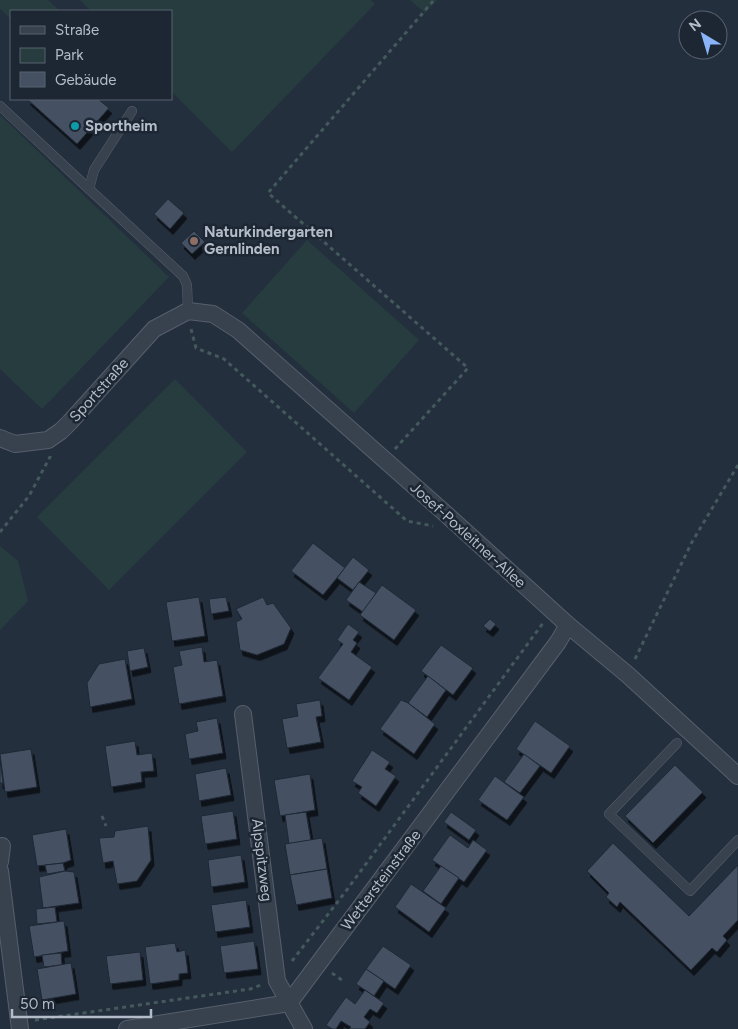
<svg xmlns="http://www.w3.org/2000/svg" width="738" height="1029" font-family="Figtree,sans-serif">
	<style>
		.green { fill: #263c3f }
		.building { fill: #455162; stroke: #1f2835; filter: url(#shadow) }
		.lines { fill: none; stroke-linecap: round; stroke-linejoin: round }
		.service-casing { stroke: #565f6c; stroke-width: 10 }
		.minor-casing { stroke: #565f6c; stroke-width: 18 }
		.path { stroke: #44595c; stroke-width: 3; stroke-dasharray: 4 4; stroke-linecap: butt }
		.service { stroke: #38414e; stroke-width: 9 }
		.minor { stroke: #38414e; stroke-width: 16 }
		.culture-dot { fill: #0f9aa8; stroke: #1d2633; stroke-width: 2 }
		.education-dot { fill: #8d6e63; stroke: #1d2633; stroke-width: 2 }
		.labels { text-anchor: middle; stroke-width: 5; stroke-linejoin: round; paint-order: stroke }
		.poi-label { font-size: 15px; font-weight: bold; fill: #b4bcc9; stroke: #1d2633; text-anchor: start }
		.street-label { font-size: 15px; fill: #b4bcc9; stroke: #1d2633 }
	</style>
	<defs>
		<filter id="shadow"><feDropShadow dx="3" dy="5.5" stdDeviation="0" flood-color="#0009"/></filter>
	</defs>
	<rect width="100%" height="100%" fill="#242f3e"/>
	<g class="green">
		<path d="M0,0H48L60,11H11V19L0,9Z"/>
		<path d="M80,0H371L375,4L232,152L171,91V11H91Z"/>
		<path d="M410,0H437L425,13Z"/>
		<path d="M0,115L169,277L42,409L0,369Z"/>
		<path d="M307,240L419,340L354,413L242,313Z"/>
		<path d="M175,379L247,452L109,590L37,517Z"/>
		<path d="M0,546L18,561L28,601L0,630Z"/>
	</g>
	<g class="building">
		<path d="M27,99H98L109,108L77,144Z"/>
		<path d="M168,199L184,213L170,229L154,214Z"/>
		<path d="M194,231L205,242L192,254L181,243Z"/>
		<path d="M313,543L345,568L323,595L291,571Z"/>
		<path d="M353,557L369,570L353,590L337,578Z"/>
		<path d="M359,582L376,593L363,612L346,600Z"/>
		<path d="M382,585L416,610L394,640L360,615Z"/>
		<path d="M199,597L205,636L172,641L166,602Z"/>
		<path d="M226,597L229,611L211,614L209,599Z"/>
		<path d="M263,597L267,605L273,603L291,628L284,644L257,655L240,650L236,622L242,619L236,609Z"/>
		<path d="M490,619L496,624L490,631L483,626Z"/>
		<path d="M348,624L359,632L353,640L357,643L351,652L372,667L349,700L318,678L343,644L337,640Z"/>
		<path d="M441,645L473,668L453,695L421,671Z"/>
		<path d="M202,647L204,662L217,660L223,696L179,704L173,667L182,665L179,651Z"/>
		<path d="M144,648L148,667L130,671L127,651Z"/>
		<path d="M125,659L132,699L90,707L87,683L99,664Z"/>
		<path d="M428,676L446,690L427,717L408,703Z"/>
		<path d="M320,700L322,716L316,717L321,742L287,748L282,719L298,716L296,704Z"/>
		<path d="M401,700L408,703L435,724L414,754L380,729Z"/>
		<path d="M217,718L223,753L189,759L185,734L198,731L196,722Z"/>
		<path d="M535,721L570,746L551,773L516,749Z"/>
		<path d="M135,741L137,755L152,753L154,771L141,772L142,782L111,787L105,746Z"/>
		<path d="M31,749L37,787L5,792L0,754Z"/>
		<path d="M372,750L390,762L385,769L396,776L376,806L358,793L362,787L352,781Z"/>
		<path d="M524,754L540,766L520,793L504,782Z"/>
		<path d="M0,760L3,783H0Z"/>
		<path d="M675,765L703,792L653,843L625,816Z"/>
		<path d="M226,768L231,795L199,801L195,774Z"/>
		<path d="M310,774L315,810L280,816L274,780Z"/>
		<path d="M495,776L524,797L507,820L478,800Z"/>
		<path d="M233,811L237,839L205,844L201,816Z"/>
		<path d="M306,812L311,841L289,844L285,815Z"/>
		<path d="M451,812L476,830L469,840L444,822Z"/>
		<path d="M148,826L151,860L137,881L117,884L113,861L103,863L99,838L114,837L115,831Z"/>
		<path d="M66,829L71,860L63,863L37,866L32,835Z"/>
		<path d="M450,835L468,848L473,840L487,850L464,882L432,860Z"/>
		<path d="M322,838L327,869L290,875L285,844Z"/>
		<path d="M613,843L689,916L738,865V920L723,936L727,940L717,952L712,948L691,970L620,902L617,907L606,897L609,893L587,871Z"/>
		<path d="M241,855L245,882L211,887L208,860Z"/>
		<path d="M63,863L65,871L47,874L45,865Z"/>
		<path d="M441,866L459,878L441,904L423,891Z"/>
		<path d="M327,869L332,898L296,905L290,875Z"/>
		<path d="M65,871L74,872L79,903L43,908L39,877Z"/>
		<path d="M411,884L446,908L429,932L395,907Z"/>
		<path d="M246,900L250,927L215,932L211,905Z"/>
		<path d="M55,907L57,922L37,924L36,909Z"/>
		<path d="M64,921L68,951L34,957L29,926Z"/>
		<path d="M254,941L258,969L224,973L220,946Z"/>
		<path d="M175,943L177,952L185,950L188,973L179,974V980L150,984L145,947Z"/>
		<path d="M383,946L411,965L395,989L366,969Z"/>
		<path d="M140,952L143,980L110,984L106,956Z"/>
		<path d="M61,953L62,965L44,967L42,955Z"/>
		<path d="M71,963L76,994L42,1000L37,969Z"/>
		<path d="M366,969L384,981L374,996L356,984Z"/>
		<path d="M365,990L384,1003L377,1013L370,1009L364,1017L370,1022L365,1029H349L351,1027L341,1021L336,1029H332L326,1025L346,997L355,1004Z"/>
	</g>
	<g class="lines">
		<defs>
			<g id="service">
				<path d="M0,106L89,189"/>
				<path d="M132,111L94,170L89,189L183,276L187,285L188,311"/>
				<path d="M677,743L609,814L690,891L738,840"/>
			</g>
			<g id="minor">
				<path d="M0,438L15,444L48,440L61,431L70,422L154,329L188,311L213,314L238,330L447,515L568,625L628,675L738,776"/>
				<path d="M243,714L277,981L304,1029"/>
				<path d="M0,862L2,846"/>
				<path d="M0,871L20,1029"/>
				<path d="M127,1029L289,1003L558,642L568,625"/>
			</g>
		</defs>
		<use href="#service" class="service-casing"/>
		<use href="#minor" class="minor-casing"/>
		<g class="path">
			<path d="M191,329L196,348L224,359L407,521L433,526"/>
			<path d="M395,449L468,368L268,193L434,0"/>
			<path d="M0,532L29,496L50,457V456"/>
			<path d="M635,659L692,542L738,465"/>
			<path d="M102,816L106,826"/>
			<path d="M292,961L346,891L543,623"/>
			<path d="M332,973L343,981"/>
			<path d="M35,1020L250,989L261,985"/>
		</g>
		<use href="#service" class="service"/>
		<use href="#minor" class="minor"/>
	</g>
	<circle class="culture-dot" cx="75" cy="126" r="5"/>
	<circle class="education-dot" cx="194" cy="241" r="5"/>
	<g class="labels">
		<g class="poi-label">
			<text x="85" y="131">Sportheim</text>
			<text x="204" y="237">Naturkindergarten<tspan x="204" dy="17">Gernlinden</tspan></text>
		</g>
		<g class="street-label">
			<text transform="translate(99 390) rotate(-48)" y="5">Sportstraße</text>
			<text transform="translate(468 535) rotate(42)" y="5">Josef-Poxleitner-Allee</text>
			<text transform="translate(262 860) rotate(83)" y="5">Alpspitzweg</text>
			<text transform="translate(381 880) rotate(-53)" y="5">Wettersteinstraße</text>
		</g>
	</g>
	<rect x="10" y="10" width="162" height="90" fill="#1d2633" stroke="#59626f"/>
	<rect x="20" y="26" width="25" height="8" fill="#38414e" stroke="#59626f"/>
	<text x="55" y="35" font-size="15" fill="#b4bcc9">Straße</text>
	<rect x="20" y="48" width="25" height="15" fill="#263c3f" stroke="#59626f"/>
	<text x="55" y="60" font-size="15" fill="#b4bcc9">Park</text>
	<rect x="20" y="72" width="25" height="15" fill="#455162" stroke="#59626f"/>
	<text x="55" y="85" font-size="15" fill="#b4bcc9">Gebäude</text>
	<g transform="translate(703 35) rotate(322)"><circle r="24" fill="#1d2633" stroke="#59626f"/>
	<path d="M0-4L9 19L0 12L-9 19Z" fill="#8ab4f8"/>
	<text y="-8" font-size="14" font-weight="bold" text-anchor="middle" fill="#b4bcc9">N</text>
	</g>
	<path d="M12 1009v8h139v-8" fill="none" stroke="#b4bcc9" stroke-width="2.5"/>
	<text x="20" y="1009" font-size="15" fill="#b4bcc9" stroke="#1d2633" stroke-width="4" paint-order="stroke">50 m</text>
</svg>
